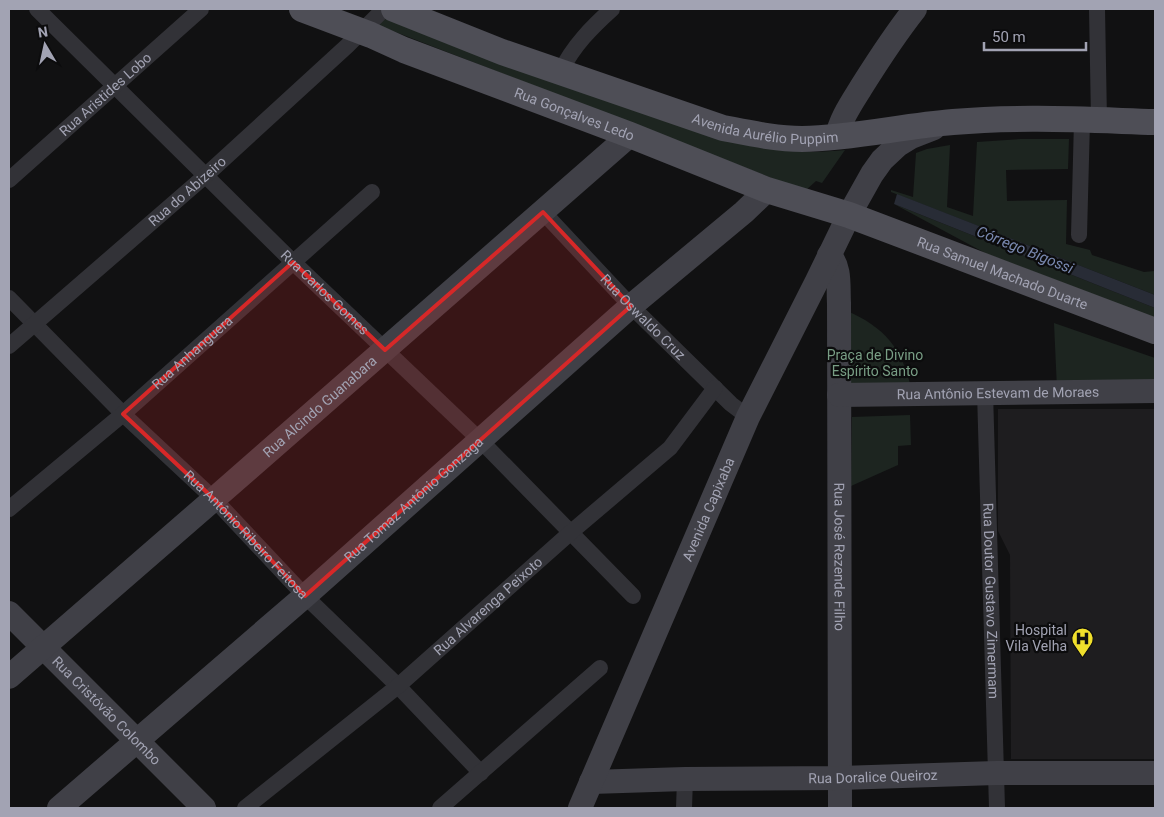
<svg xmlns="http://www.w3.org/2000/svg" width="1164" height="817" font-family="Roboto,sans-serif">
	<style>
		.built { fill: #1e1d1f }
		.green { fill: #1d2520 }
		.water { fill: #282c36 }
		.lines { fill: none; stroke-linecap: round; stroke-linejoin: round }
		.street { stroke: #323237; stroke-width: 16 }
		.secondary { stroke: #404047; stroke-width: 24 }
		.primary { stroke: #4e4e56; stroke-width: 26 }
		.marked { fill: #d62828; fill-opacity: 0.2; stroke: #d62828; stroke-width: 4; stroke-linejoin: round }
		.labels { text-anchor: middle; stroke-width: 4.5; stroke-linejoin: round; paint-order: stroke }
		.street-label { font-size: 14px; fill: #a2a3b3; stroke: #0c0c0d }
		.park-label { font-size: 14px; fill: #799e85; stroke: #0c0c0d }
		.poi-label { font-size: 14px; fill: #a2a3b3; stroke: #0c0c0d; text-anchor: end }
		.water-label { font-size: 15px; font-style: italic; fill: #7988af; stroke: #0c0c0d }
	</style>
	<rect width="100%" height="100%" fill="#111112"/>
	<path class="built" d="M998,409H1155V759H1011L1010,555L998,531Z"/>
	<g class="green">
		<path d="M382,14L741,144C778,151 808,154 845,150L822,183L816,181L805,191L375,24Z"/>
		<path d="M1021,139H1069L1068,169L1006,170L1007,201L1067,200L1066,244L1090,250L1092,255L1144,272L1154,271L1155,274V295L891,192V190L913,197L916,153L927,149L950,145L947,207L973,216L977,142Z"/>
		<path d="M894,204L1155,308V318L987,254Z"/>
		<path d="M847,311C884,327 902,348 911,388L850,389Z"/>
		<path d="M1054,323L1155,358V388L1057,389Z"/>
		<path d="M910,415L911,445L898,446V465L851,486L852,417Z"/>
	</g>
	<path class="water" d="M897,194L1155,295V308L894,204Z"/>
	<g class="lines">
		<g class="street">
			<path id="s1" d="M37,9L293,262L480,440L633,596"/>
			<path d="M1097,9L1099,120"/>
			<path d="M561,71C573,46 592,27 612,9"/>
			<path id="s2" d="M9,180L201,9"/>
			<path id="s3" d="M543,212L631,306L731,404L748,417"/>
			<path d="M1079,235L1082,121"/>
			<path id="s4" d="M9,298L123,414L214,499L305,596L398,686L481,773"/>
			<path id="s5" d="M9,346L205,176L347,46L384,9"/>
			<path id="s6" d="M985,392L997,808"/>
			<path id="s7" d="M9,509L123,414L372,192"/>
			<path id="s8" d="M245,808L398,686L570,533L670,448L715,388"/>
			<path d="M440,808L600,668"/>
			<path d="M684,808L685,779"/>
		</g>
		<g class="secondary">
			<path d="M837,137C840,119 853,101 862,86C879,59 896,33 915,9"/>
			<path id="s9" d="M829,255C841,266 838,288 839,303L840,808"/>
			<path id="s10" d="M839,395L1155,391"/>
			<path id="s11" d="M9,613L204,808"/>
			<path id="s12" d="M9,677L214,499L630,135"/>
			<path id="s13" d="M591,782L685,779L840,778L996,773H1155"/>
			<path id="s14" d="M59,808L305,596L631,306L744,212L767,190"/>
			<path id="s15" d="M580,808L748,417L817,281L849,215L872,174L882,160L898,145L911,137L934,128"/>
		</g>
		<g class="primary">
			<path id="s16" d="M302,9L371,35L404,50L630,135L767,190L849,215L1155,331"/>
			<path id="s17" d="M394,9L502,52L723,128C749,133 776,139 802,139C853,138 903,126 953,122C1020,116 1088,120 1155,122"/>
		</g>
	</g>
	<path class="marked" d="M543,212L631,306L305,596L214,499L123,414L293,262L385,350Z"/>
	<defs>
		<symbol id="hospital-pin" viewBox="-11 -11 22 30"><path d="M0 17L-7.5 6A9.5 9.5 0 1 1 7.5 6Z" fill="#f0df2c" stroke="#0c0c0d"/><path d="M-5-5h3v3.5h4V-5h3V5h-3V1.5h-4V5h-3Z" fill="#111"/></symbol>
	</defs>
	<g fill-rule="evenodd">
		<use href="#hospital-pin" x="1070" y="626" width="25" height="34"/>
	</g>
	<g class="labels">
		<g class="street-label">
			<text dy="5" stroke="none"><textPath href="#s2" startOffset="129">Rua Aristides Lobo</textPath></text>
			<text dy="5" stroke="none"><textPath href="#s16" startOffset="292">Rua Gonçalves Ledo</textPath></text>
			<text dy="5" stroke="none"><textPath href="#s17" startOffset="392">Avenida Aurélio Puppim</textPath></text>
			<text dy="5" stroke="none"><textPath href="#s5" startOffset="236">Rua do Abizeiro</textPath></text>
			<text dy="5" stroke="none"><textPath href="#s16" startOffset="749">Rua Samuel Machado Duarte</textPath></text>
			<text dy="5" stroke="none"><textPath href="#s1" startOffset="404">Rua Carlos Gomes</textPath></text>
			<text dy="5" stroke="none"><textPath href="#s3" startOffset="145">Rua Oswaldo Cruz</textPath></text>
			<text dy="5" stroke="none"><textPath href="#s7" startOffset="241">Rua Anhanguera</textPath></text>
			<text dy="5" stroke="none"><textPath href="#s10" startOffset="159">Rua Antônio Estevam de Moraes</textPath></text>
			<text dy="5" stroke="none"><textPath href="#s12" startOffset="412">Rua Alcindo Guanabara</textPath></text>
			<text dy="5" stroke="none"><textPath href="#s14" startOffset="470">Rua Tomaz Antônio Gonzaga</textPath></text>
			<text dy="5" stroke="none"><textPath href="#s15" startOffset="325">Avenida Capixaba</textPath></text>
			<text dy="5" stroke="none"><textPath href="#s4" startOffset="335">Rua Antônio Ribeiro Feitosa</textPath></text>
			<text dy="5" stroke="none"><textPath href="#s9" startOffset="304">Rua José Rezende Filho</textPath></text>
			<text dy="5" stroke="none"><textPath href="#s6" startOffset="209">Rua Doutor Gustavo Zimermam</textPath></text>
			<text dy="5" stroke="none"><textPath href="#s8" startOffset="316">Rua Alvarenga Peixoto</textPath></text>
			<text dy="5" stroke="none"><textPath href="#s11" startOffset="138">Rua Cristóvão Colombo</textPath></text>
			<text dy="5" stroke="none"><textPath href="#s13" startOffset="282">Rua Doralice Queiroz</textPath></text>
		</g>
		<g class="park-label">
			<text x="875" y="360">Praça de Divino<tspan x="875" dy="16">Espírito Santo</tspan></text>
		</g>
		<g class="poi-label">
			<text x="1067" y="635">Hospital<tspan x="1067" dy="16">Vila Velha</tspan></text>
		</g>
		<g class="water-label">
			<text transform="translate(1025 250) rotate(22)" y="5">Córrego Bigossi</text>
		</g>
	</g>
	<rect width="1164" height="817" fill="none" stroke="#a2a3b3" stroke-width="20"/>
	<g transform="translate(45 45) rotate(351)" stroke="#0c0c0d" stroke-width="4" paint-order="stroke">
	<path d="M0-4L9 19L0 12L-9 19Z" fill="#a2a3b3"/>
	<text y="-8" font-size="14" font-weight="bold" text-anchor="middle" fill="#a2a3b3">N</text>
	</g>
	<path d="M984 42v8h102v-8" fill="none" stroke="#a2a3b3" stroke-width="2.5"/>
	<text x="992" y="42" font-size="15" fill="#a2a3b3" stroke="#0c0c0d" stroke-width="4" paint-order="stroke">50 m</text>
</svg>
